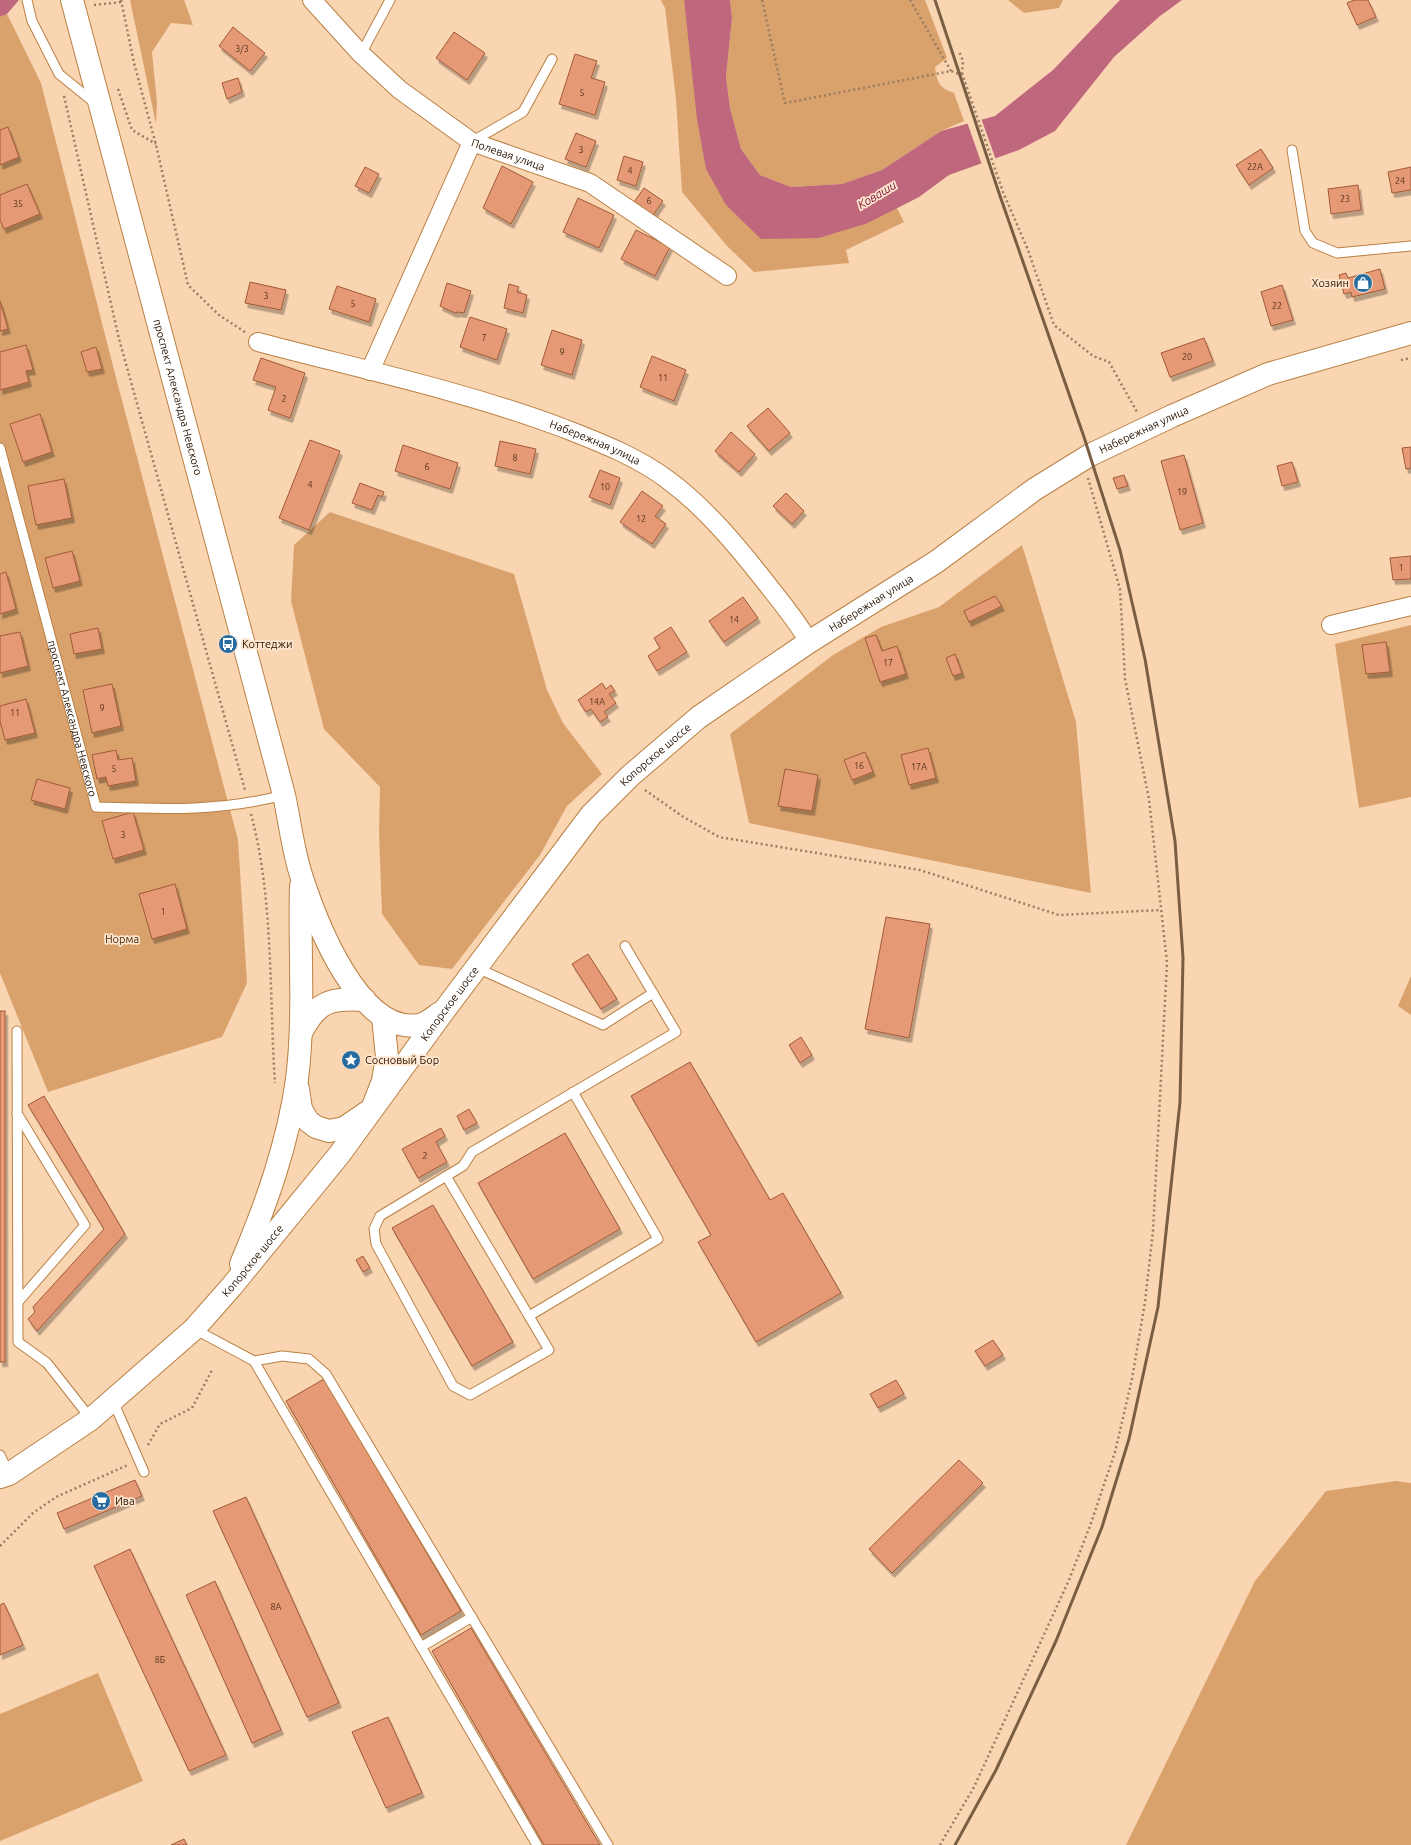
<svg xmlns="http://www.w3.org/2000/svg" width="1411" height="1845" font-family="Ubuntu,sans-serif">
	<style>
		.green { fill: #d9a26c }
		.water { fill: #bf677c }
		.pier { fill: #fad5b1 }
		.building { fill: #e59975; stroke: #a05a38; filter: url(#shadow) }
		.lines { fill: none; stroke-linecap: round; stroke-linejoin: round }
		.lane-casing { stroke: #b98044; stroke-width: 11 }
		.street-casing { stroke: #b98044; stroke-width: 20 }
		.secondary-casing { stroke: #b98044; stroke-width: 24 }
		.path { stroke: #9a7c60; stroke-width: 2.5; stroke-dasharray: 2 3; stroke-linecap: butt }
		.lane { stroke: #fff; stroke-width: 9 }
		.street { stroke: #fff; stroke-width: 18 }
		.secondary { stroke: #fff; stroke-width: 22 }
		.rail { stroke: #795e44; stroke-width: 3 }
		.labels { text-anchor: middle; stroke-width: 3.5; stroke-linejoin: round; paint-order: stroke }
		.number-label { font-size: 9px; fill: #57341d }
		.street-label { font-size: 11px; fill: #281300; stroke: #fee5cd }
		.poi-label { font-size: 11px; fill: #281300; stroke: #fee5cd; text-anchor: start }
		.park-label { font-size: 11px; fill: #42280b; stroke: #fee5cd }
		.water-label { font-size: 12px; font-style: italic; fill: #7e103a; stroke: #fee5cd }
	</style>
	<defs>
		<filter id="shadow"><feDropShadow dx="2.5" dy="4.5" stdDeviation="0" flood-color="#0004"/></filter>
	</defs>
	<rect width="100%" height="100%" fill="#fad5b1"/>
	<g class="green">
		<path d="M130,0H184L193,25L171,23L152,52L157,103L156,124Z"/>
		<path d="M661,0H684L706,169L868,223L897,208L904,222L846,250L849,263L754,272L727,246L682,192L676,99L665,8Z"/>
		<path d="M730,0H925L947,58L935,67C937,82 939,88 954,93L964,121L941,131L882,170L842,184L791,187L760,175L741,149L730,108L726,77L732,18Z"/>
		<path d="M1008,0H1063L1059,8L1024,13Z"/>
		<path d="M7,14L41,83L114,370L238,840L247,983L222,1037L48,1092L0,973V17Z"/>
		<path d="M330,512L514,574L547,690L563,723L602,774L567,806L540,855L452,969L419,965L382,914L379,832L380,787L324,729L291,601L294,545Z"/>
		<path d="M1022,545L1076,722L1091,893L749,823L730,734L833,655L881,627L939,607Z"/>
		<path d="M1411,625V797L1359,808L1335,644Z"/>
		<path d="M1411,976V1015L1398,1006Z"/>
		<path d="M1396,1481L1411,1483V1845H1126L1255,1581L1326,1491Z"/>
		<path d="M98,1673L143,1781L0,1841V1714Z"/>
	</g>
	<g class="water">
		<path d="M0,0H19L7,14L0,17Z"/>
		<path d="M684,0H730L732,18L726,77L730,108L741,149L760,175L791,187L842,184L882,170L941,131L995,116L1053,70L1120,0H1182L1160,16L1114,57L1055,131L1019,150L949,175L919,197L868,223L819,238L761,239L726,205L706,169L697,119Z"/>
	</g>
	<path class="pier" d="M981,118L996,160L982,165L967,122Z"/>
	<g class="building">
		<path d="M1354,0H1368L1376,17L1357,25L1347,3Z"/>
		<path d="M233,27L265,53L250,71L219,46Z"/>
		<path d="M454,32L485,53L467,80L436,58Z"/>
		<path d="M575,54L597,61L591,78L605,82L595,115L559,104Z"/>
		<path d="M238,78L242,92L227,99L222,83Z"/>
		<path d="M8,127L19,157L0,165V130Z"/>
		<path d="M576,133L596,141L586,167L565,159Z"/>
		<path d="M1261,149L1273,168L1249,185L1236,165Z"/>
		<path d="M624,156L643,162L636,186L617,180Z"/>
		<path d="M502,166L533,182L511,224L483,208Z"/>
		<path d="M365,167L379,174L369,193L355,186Z"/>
		<path d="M1411,167V190L1392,193L1388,172Z"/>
		<path d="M27,184L40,214L4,229L0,220V195Z"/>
		<path d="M1358,185L1361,210L1331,214L1328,189Z"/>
		<path d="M644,188L663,201L653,215L634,202Z"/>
		<path d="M578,198L614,215L599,248L563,232Z"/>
		<path d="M636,230L670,247L655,276L621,259Z"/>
		<path d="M1380,269L1385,289L1352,297L1351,292L1344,294L1339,275L1346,273L1348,278Z"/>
		<path d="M250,282L286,290L281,310L245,303Z"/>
		<path d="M447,283L471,291L464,313L458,312L455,313L440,306Z"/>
		<path d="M509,284L519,287L517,292L527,295L523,313L504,308Z"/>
		<path d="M1282,285L1293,320L1271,326L1261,292Z"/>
		<path d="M337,286L376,299L369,322L329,309Z"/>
		<path d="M0,301L8,329L0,331Z"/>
		<path d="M470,317L507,329L497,360L460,347Z"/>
		<path d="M552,330L582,340L572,375L541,365Z"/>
		<path d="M1204,338L1213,361L1170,377L1161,353Z"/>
		<path d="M26,345L33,370L26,371L29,382L0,390V352Z"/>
		<path d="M96,347L102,369L87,372L81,352Z"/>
		<path d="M652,356L686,370L674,401L640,387Z"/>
		<path d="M261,358L305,373L290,418L268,410L276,387L253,380Z"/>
		<path d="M768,408L790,433L769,451L747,426Z"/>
		<path d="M40,414L52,452L23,462L10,424Z"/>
		<path d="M731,432L755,454L739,472L715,451Z"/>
		<path d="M310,440L340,451L309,530L279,518Z"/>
		<path d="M500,441L536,449L530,474L495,466Z"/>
		<path d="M403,445L458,463L450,489L395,471Z"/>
		<path d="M1411,447V468L1406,469L1402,448Z"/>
		<path d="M1184,455L1203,523L1180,530L1161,461Z"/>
		<path d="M1292,462L1298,482L1282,486L1277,466Z"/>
		<path d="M600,470L620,478L610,505L589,497Z"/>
		<path d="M1124,475L1128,486L1117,489L1113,478Z"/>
		<path d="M64,479L72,518L36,525L28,486Z"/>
		<path d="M360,483L384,492L382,497L378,495L372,510L352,503Z"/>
		<path d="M642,491L663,506L655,516L666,524L652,544L620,522Z"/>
		<path d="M786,493L804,511L792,524L773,506Z"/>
		<path d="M72,551L80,581L53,588L45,558Z"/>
		<path d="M1411,556V579L1393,580L1390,558Z"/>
		<path d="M6,572L16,609L0,614V574Z"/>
		<path d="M995,596L1002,606L969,622L964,611Z"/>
		<path d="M743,597L758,618L724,642L709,621Z"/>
		<path d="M671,627L687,652L657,671L648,656L660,648L654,638Z"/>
		<path d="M98,628L102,649L74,654L70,634Z"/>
		<path d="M20,632L28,666L0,673V636Z"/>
		<path d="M876,635L882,651L897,646L906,674L880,682L865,638Z"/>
		<path d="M1386,642L1390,672L1366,674L1362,645Z"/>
		<path d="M955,654L962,673L953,676L946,658Z"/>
		<path d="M602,683L606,689L611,685L615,691L609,694L616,703L604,712L608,717L600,722L591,709L586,712L578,700Z"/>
		<path d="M112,684L121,726L92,733L83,690Z"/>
		<path d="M26,699L35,733L5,740L0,721V706Z"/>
		<path d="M928,748L936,778L909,785L901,755Z"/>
		<path d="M116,750L118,760L132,758L136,781L108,786L106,777L97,779L92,755Z"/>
		<path d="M865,752L873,772L852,780L844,760Z"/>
		<path d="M785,769L818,775L812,811L778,806Z"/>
		<path d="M37,779L70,788L65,809L31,800Z"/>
		<path d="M133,812L144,850L113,859L102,821Z"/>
		<path d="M175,884L187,929L152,939L139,894Z"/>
		<path d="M886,917L930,924L909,1038L865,1029Z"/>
		<path d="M588,954L617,999L601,1009L572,964Z"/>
		<rect x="0" y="1011" width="5" height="351"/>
		<path d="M801,1037L812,1055L800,1063L789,1045Z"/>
		<path d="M690,1062L770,1200L783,1193L841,1293L756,1342L698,1242L711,1235L631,1096Z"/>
		<path d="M44,1096L125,1234L37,1331L28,1319L35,1312L33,1307L104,1229L28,1105Z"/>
		<path d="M469,1109L477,1123L464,1130L457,1116Z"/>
		<path d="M441,1128L445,1136L436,1142L447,1162L418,1178L402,1149Z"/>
		<path d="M565,1133L620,1229L533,1279L478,1183Z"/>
		<path d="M433,1205L513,1342L472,1366L392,1228Z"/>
		<path d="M363,1256L370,1268L363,1272L356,1260Z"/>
		<path d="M993,1340L1003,1355L985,1366L975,1351Z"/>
		<path d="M324,1379L461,1611L421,1635L286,1401Z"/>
		<path d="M896,1380L904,1394L878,1408L870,1394Z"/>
		<path d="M959,1460L983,1483L892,1573L869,1549Z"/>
		<path d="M135,1480L142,1496L64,1529L57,1513Z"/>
		<path d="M246,1497L339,1703L307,1717L213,1511Z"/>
		<path d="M130,1549L226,1755L189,1771L94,1566Z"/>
		<path d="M215,1581L281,1730L252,1743L186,1595Z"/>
		<path d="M4,1603L23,1645L0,1655V1605Z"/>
		<path d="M471,1628L600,1845H544L432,1651Z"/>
		<path d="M388,1717L422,1793L386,1808L352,1732Z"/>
		<path d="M184,1839L187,1845H171Z"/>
	</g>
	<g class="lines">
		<defs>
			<g id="lane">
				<path d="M27,0L32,21L59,74L96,104"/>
				<path d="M361,54L390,0"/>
				<path d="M473,141L523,112L552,59"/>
				<path d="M1292,150L1305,231L1313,243L1337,253L1411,246"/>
				<path id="s1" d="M0,448L96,807C162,809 218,812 284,795"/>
				<path d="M477,968L603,1025L653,993"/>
				<path d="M17,1031L18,1342L47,1363L91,1419"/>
				<path d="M17,1113L85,1225L18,1302"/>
				<path d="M446,1176L549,1350L470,1395L453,1386L376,1244L374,1229L380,1216L463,1166L472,1152L676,1032L625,946"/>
				<path d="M529,1316L658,1239L573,1092"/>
				<path d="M194,1329L254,1361L537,1845"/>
				<path d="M254,1361L282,1356L309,1359L326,1374L608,1845"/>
				<path d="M113,1401L144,1472"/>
				<path d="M0,1455L9,1474"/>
				<path d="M421,1647L472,1617"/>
			</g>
			<g id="street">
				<path id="s2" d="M312,0L361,54L400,90L472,142L590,183L727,276"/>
				<path id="s3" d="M258,342C360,369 464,391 563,428C599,442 638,457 668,480C706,508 738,547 767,584C782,603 797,621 809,642"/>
				<path d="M370,371L472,142"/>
				<path d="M1331,625L1411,606"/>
			</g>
			<g id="secondary">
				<path id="s4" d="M72,0L284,795C290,822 293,852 302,878C316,921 359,1035 419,1025C426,1024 434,1017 440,1013"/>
				<path d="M301,1033C317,1001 330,998 365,1000"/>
				<path d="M298,1089L301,1109L308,1121L316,1127L329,1131L344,1128L372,1109L383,1081L387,1057L383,1017"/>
				<path d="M241,1264C266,1205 288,1144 297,1079C305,1016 299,950 301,886"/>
				<path id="s5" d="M0,1477L9,1474L91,1419L194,1329L232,1286L339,1155L443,1012L591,815L630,776L699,717L809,642L936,562L1035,489L1090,455L1172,416L1268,374L1411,333"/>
			</g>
		</defs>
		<use href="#lane" class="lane-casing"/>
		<use href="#street" class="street-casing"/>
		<use href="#secondary" class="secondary-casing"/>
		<g class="path">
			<path d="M121,0L134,63L156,145L188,285L219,315L245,332"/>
			<path d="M762,0L785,103L951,71L959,74L962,73L963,61L959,51"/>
			<path d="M910,0L951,71"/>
			<path d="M94,5L122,2"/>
			<path d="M962,73L1003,192L1028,250L1054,325L1093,356L1109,362L1137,412"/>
			<path d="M118,89L132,130L156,144"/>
			<path d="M64,96L119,339L245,790"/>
			<path d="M1401,360L1411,358"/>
			<path d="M645,790L682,816L719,837L920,870L1059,915L1161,910"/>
			<path d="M251,814C274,900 269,995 275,1083"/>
			<path d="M148,1445L160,1424L192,1408L212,1370"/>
			<path d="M0,1546L33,1513L56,1497L128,1465"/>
			<path d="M940,1845L974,1787L1069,1580L1090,1526L1115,1452L1132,1379L1145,1302L1153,1231L1167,963L1149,799L1125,679L1120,589L1088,478"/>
		</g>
		<use href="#lane" class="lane"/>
		<use href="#street" class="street"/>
		<use href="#secondary" class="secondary"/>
		<path class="rail" d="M935,0L999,193L1084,437L1120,550L1145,659L1175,841L1183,958L1180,1102L1158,1307L1129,1439L1102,1527L1056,1641L996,1770L955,1845"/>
	</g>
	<defs>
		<symbol id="shop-disc" viewBox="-11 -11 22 22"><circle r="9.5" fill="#276ca1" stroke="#fee5cd"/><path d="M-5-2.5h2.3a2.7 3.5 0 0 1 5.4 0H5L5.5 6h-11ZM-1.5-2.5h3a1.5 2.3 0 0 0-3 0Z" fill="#fff"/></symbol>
		<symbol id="bus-disc" viewBox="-11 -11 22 22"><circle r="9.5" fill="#276ca1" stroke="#fee5cd"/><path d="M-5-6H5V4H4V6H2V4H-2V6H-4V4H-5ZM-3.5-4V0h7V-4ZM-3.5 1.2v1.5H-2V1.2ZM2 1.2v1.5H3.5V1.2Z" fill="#fff"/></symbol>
		<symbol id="sight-disc" viewBox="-11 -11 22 22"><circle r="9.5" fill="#276ca1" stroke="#fee5cd"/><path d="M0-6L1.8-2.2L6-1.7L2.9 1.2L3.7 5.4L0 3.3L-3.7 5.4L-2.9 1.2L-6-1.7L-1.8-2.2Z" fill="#fff"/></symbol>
		<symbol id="supermarket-disc" viewBox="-11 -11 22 22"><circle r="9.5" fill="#276ca1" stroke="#fee5cd"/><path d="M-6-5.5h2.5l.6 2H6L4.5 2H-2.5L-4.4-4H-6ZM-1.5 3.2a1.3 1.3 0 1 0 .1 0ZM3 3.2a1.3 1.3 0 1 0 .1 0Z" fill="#fff"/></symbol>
	</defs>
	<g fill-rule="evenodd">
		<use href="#shop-disc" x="1352" y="272" width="22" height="22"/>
		<use href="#bus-disc" x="217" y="633" width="22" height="22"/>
		<use href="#sight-disc" x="340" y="1049" width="22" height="22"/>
		<use href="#supermarket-disc" x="90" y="1490" width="22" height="22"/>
	</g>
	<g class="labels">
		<g class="number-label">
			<text x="242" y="52">3/3</text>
			<text x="582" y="96">5</text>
			<text x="581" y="153">3</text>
			<text x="1255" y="170">22А</text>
			<text x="630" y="174">4</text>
			<text x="1400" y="184">24</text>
			<text x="1345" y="202">23</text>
			<text x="649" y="204">6</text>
			<text x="18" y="207">35</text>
			<text x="266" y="299">3</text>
			<text x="353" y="307">5</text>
			<text x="1277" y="309">22</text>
			<text x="484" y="341">7</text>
			<text x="562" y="355">9</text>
			<text x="1187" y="360">20</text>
			<text x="663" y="381">11</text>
			<text x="284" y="402">2</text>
			<text x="515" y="461">8</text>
			<text x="427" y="470">6</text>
			<text x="310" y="488">4</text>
			<text x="605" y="490">10</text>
			<text x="1182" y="495">19</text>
			<text x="641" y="522">12</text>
			<text x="1401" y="571">1</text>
			<text x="734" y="623">14</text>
			<text x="888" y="666">17</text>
			<text x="597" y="705">14А</text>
			<text x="102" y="711">9</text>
			<text x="15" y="716">11</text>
			<text x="859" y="769">16</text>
			<text x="919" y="770">17А</text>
			<text x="114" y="772">5</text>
			<text x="123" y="838">3</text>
			<text x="163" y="915">1</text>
			<text x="425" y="1159">2</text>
			<text x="276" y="1610">8А</text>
			<text x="160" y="1663">8Б</text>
		</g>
		<g class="street-label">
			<text dy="4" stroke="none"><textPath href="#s2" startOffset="253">Полевая улица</textPath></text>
			<text dy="4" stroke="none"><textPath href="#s4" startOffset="411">проспект Александра Невского</textPath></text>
			<text dy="4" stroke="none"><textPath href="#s5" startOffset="1571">Набережная улица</textPath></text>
			<text dy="4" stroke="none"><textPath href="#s3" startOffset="352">Набережная улица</textPath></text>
			<text dy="4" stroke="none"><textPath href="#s5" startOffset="1247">Набережная улица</textPath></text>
			<text dy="4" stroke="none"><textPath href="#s1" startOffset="280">проспект Александра Невского</textPath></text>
			<text dy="4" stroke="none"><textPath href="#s5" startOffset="983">Копорское шоссе</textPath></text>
			<text dy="4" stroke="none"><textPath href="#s5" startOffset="659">Копорское шоссе</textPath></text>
			<text dy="4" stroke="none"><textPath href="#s5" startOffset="335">Копорское шоссе</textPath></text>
		</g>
		<g class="poi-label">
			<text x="1349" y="287" text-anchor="end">Хозяин</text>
			<text x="242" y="648">Коттеджи</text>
			<text x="365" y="1064">Сосновый Бор</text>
			<text x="115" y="1505">Ива</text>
		</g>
		<g class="park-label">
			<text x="122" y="943">Норма</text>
		</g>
		<g class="water-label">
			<text transform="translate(877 195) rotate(-31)" y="4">Коваши</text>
		</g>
	</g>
</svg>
